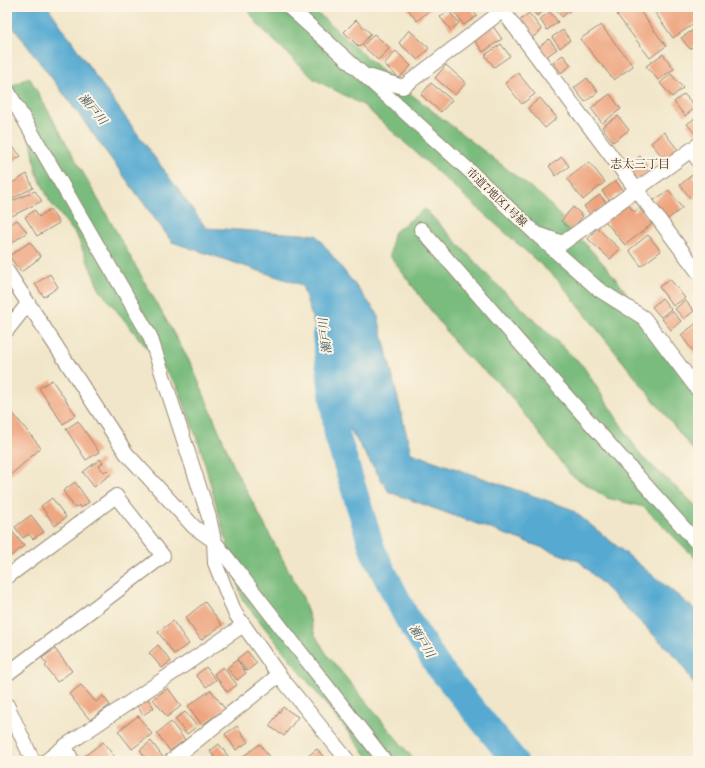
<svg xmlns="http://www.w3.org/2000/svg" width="705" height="768" font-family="'Old Standard TT','Noto Serif JP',serif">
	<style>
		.forest { fill: #7abc7e; stroke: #5a734e }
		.water { fill: #57aad2; stroke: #496a78 }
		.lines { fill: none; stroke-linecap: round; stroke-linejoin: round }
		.river { stroke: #57aad2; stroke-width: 26 }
		.building { fill: #eea47f }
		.minor-casing { stroke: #968874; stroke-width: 16 }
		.minor { stroke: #fff; stroke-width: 14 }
		.labels { text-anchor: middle; stroke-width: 4; stroke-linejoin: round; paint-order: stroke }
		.street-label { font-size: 11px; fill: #3b2a1e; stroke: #fcf5e5 }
		.water-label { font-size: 12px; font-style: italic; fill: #45575d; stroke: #fcf5e5 }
		.neighbourhood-label { font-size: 12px; fill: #3b2a1e; stroke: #fcf5e5 }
	</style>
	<rect width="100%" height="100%" fill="#fcf5e5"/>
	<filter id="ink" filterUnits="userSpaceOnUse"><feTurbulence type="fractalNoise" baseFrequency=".025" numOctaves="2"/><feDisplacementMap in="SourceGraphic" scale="8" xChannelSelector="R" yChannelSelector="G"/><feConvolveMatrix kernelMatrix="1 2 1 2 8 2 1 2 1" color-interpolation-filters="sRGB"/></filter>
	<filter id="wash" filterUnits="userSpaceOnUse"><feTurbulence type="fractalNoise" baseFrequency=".012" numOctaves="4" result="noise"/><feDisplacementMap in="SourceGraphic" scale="16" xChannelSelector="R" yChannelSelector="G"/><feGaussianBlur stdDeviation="0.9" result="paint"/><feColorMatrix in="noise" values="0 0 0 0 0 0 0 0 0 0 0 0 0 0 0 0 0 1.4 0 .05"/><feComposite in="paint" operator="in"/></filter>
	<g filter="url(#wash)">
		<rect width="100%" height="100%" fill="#f1e6c9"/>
		<g class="forest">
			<path d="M246,7H311L389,77L544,198L607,268L698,382V456L558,280L363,105L314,79L259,26Z"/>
			<path d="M29,77L192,366L235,469L303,598L315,635L328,656L415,761H371L242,599L200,446L177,385L99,289L77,236L50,202L36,171L32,145L12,86Z"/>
			<path d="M425,209L493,281L583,366L641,456L692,502L698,509V561L644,507L607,498L570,474L505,389L462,352L390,256L393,233Z"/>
		</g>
		<path class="water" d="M7,7H48L99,81L206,228L316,235L377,313L411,453L571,509L698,612V691L680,661L579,561L389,492L344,420L302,285L172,242L66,97L7,19Z"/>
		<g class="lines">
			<path class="river" d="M325,335L337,435L373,551L407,618L437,665L515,761"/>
		</g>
		<g id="blocks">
			<g class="building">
				<path d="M409,7H433L417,21L407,8Z"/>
				<path d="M450,7H470L477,16L464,25Z"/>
				<path d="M530,7H548L537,16Z"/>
				<path d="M554,7H571L572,9L562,17Z"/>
				<path d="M627,7H637L666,46L650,58L617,15Z"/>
				<path d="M661,7H689L698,21L673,38L654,11Z"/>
				<path d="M449,11L459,23L451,30L440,17Z"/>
				<path d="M550,12L558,22L547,30L540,19Z"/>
				<path d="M529,13L542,30L532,38L519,21Z"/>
				<path d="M356,20L371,34L359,47L344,32Z"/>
				<path d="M492,25L502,39L483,52L473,38Z"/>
				<path d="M601,25L633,66L614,80L580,39Z"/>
				<path d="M698,27V43L690,49L681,38Z"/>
				<path d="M409,30L429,48L418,60L399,43Z"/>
				<path d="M563,30L570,40L560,48L552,37Z"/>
				<path d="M374,34L390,48L378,60L363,46Z"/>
				<path d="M549,39L557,49L546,57L539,47Z"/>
				<path d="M501,44L510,56L494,67L485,55Z"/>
				<path d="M396,51L411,66L399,78L384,64Z"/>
				<path d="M663,54L674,69L658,80L646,66Z"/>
				<path d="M563,55L571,65L561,73L553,62Z"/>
				<path d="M446,65L466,83L455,95L435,78Z"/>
				<path d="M518,73L535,94L522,104L505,83Z"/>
				<path d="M671,74L683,88L672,97L660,83Z"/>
				<path d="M587,78L598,92L585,102L574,88Z"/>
				<path d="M431,83L452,100L441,112L421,95Z"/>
				<path d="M610,94L621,109L602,123L591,108Z"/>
				<path d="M684,94L696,107L685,116L674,102Z"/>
				<path d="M540,98L557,118L545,128L528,108Z"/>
				<path d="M618,116L629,130L613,142L602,127Z"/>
				<path d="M698,116V137L687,124Z"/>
				<path d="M664,132L678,150L665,160L651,143Z"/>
				<path d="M13,147L21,156L7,165V151Z"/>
				<path d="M640,156L651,170L638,180L627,166Z"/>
				<path d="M562,157L569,166L556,176L549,166Z"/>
				<path d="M589,162L605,182L583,200L567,179Z"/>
				<path d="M27,174L33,188L7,201V186Z"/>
				<path d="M692,175L698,182V194L691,199L680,185Z"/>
				<path d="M616,181L623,191L609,200L602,191Z"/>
				<path d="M669,190L682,208L667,220L653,201Z"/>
				<path d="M35,191L42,201L12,216L7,203Z"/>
				<path d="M600,195L607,204L591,216L584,206Z"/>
				<path d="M627,203L634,212L639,208L652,224L625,245L605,221Z"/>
				<path d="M573,207L583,216L571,230L561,221Z"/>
				<path d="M50,209L59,223L37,236L25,217L35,210L39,217Z"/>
				<path d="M17,220L27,232L8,246L7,227Z"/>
				<path d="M597,228L620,249L610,259L588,239Z"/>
				<path d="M648,235L661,251L641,266L629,250Z"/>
				<path d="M30,242L41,257L21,272L9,256Z"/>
				<path d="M50,274L58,287L44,297L35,284Z"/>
				<path d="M670,279L685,298L673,306L659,287Z"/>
				<path d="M662,298L671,309L661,317L652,307Z"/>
				<path d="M685,300L694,311L684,319L675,309Z"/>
				<path d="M7,304L14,313L7,318Z"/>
				<path d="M672,311L681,321L671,330L662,319Z"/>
				<path d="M698,322V358L681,335Z"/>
				<path d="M52,380L76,415L63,424L39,388Z"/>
				<path d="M7,406L41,448L7,478Z"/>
				<path d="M78,421L99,452L86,460L66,429Z"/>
				<path d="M100,459L103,463L99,466L104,472L107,470L111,474L94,487L83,472Z"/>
				<path d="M75,482L89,502L81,508L79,505L75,508L63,491Z"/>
				<path d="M52,498L66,517L55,526L41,506Z"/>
				<path d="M31,515L44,532L33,539L29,534L23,538L15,527Z"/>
				<path d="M11,530L24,546L10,557L7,553V533Z"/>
				<path d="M205,602L222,625L201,640L185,618Z"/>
				<path d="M173,621L189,644L174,654L158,632Z"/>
				<path d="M158,645L171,661L162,668L149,653Z"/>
				<path d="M55,649L72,671L57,682L45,666L47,664L42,658Z"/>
				<path d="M247,651L257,663L247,671L237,659Z"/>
				<path d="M237,660L246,673L237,680L227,668Z"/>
				<path d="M206,667L216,680L206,687L196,675Z"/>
				<path d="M223,667L237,685L227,692L214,674Z"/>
				<path d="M81,685L96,702L103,696L110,705L90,720L69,694Z"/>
				<path d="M168,688L181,706L167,717L153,699Z"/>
				<path d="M211,690L225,709L202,725L188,706Z"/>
				<path d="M146,696L154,708L143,715L135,703Z"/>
				<path d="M283,707L298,717L284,736L269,726Z"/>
				<path d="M185,712L197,726L187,734L175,719Z"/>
				<path d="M138,716L152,734L132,749L118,731Z"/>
				<path d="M171,722L185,740L170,751L157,733Z"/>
				<path d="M237,726L248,742L236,750L225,734Z"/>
				<path d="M151,741L165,760L164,761H146L147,760L140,750Z"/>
				<path d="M103,742L117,760L86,761L83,757Z"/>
				<path d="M219,744L231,760L229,761H217L210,751Z"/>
				<path d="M260,744L272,761H243L241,758Z"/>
				<path d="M317,749L327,761H302Z"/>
			</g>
		</g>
	</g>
	<g filter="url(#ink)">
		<use href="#blocks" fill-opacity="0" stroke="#968874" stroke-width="1"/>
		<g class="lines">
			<defs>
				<g id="minor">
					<path d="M289,7L473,174L535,233L598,289L644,318L698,390"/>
					<path d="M500,7L698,272"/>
					<path d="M368,76L403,87L507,7"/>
					<path d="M7,90L150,336L209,517L214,541L215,563L235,613L279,675L348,761"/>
					<path d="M691,150L698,160"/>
					<path d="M421,229L545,372L698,544"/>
					<path d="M541,235L563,243L698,145"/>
					<path d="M7,271L126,453L194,527L214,541L385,761"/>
					<path d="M7,330L27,305"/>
					<path d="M7,577L116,496L163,556L7,674"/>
					<path d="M7,705L33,761"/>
					<path d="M65,746L72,761"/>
					<path d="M46,761L65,746L242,626"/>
					<path d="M171,761L279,675"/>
				</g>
			</defs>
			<use href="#minor" class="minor-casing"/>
			<use href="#minor" class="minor"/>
		</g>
	</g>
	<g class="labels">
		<g class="street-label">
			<text transform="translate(497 197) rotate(44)" y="4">市道7地区1号線</text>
		</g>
		<g class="water-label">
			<text transform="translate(93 109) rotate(50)" y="4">瀬戸川</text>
			<text transform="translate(325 336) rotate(-97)" y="4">瀬戸川</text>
			<text transform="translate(422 641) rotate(58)" y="4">瀬戸川</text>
		</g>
		<g class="neighbourhood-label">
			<text x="640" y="168">志太三丁目</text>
		</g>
	</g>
	<rect width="705" height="768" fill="none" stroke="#fcf5e5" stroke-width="24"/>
</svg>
